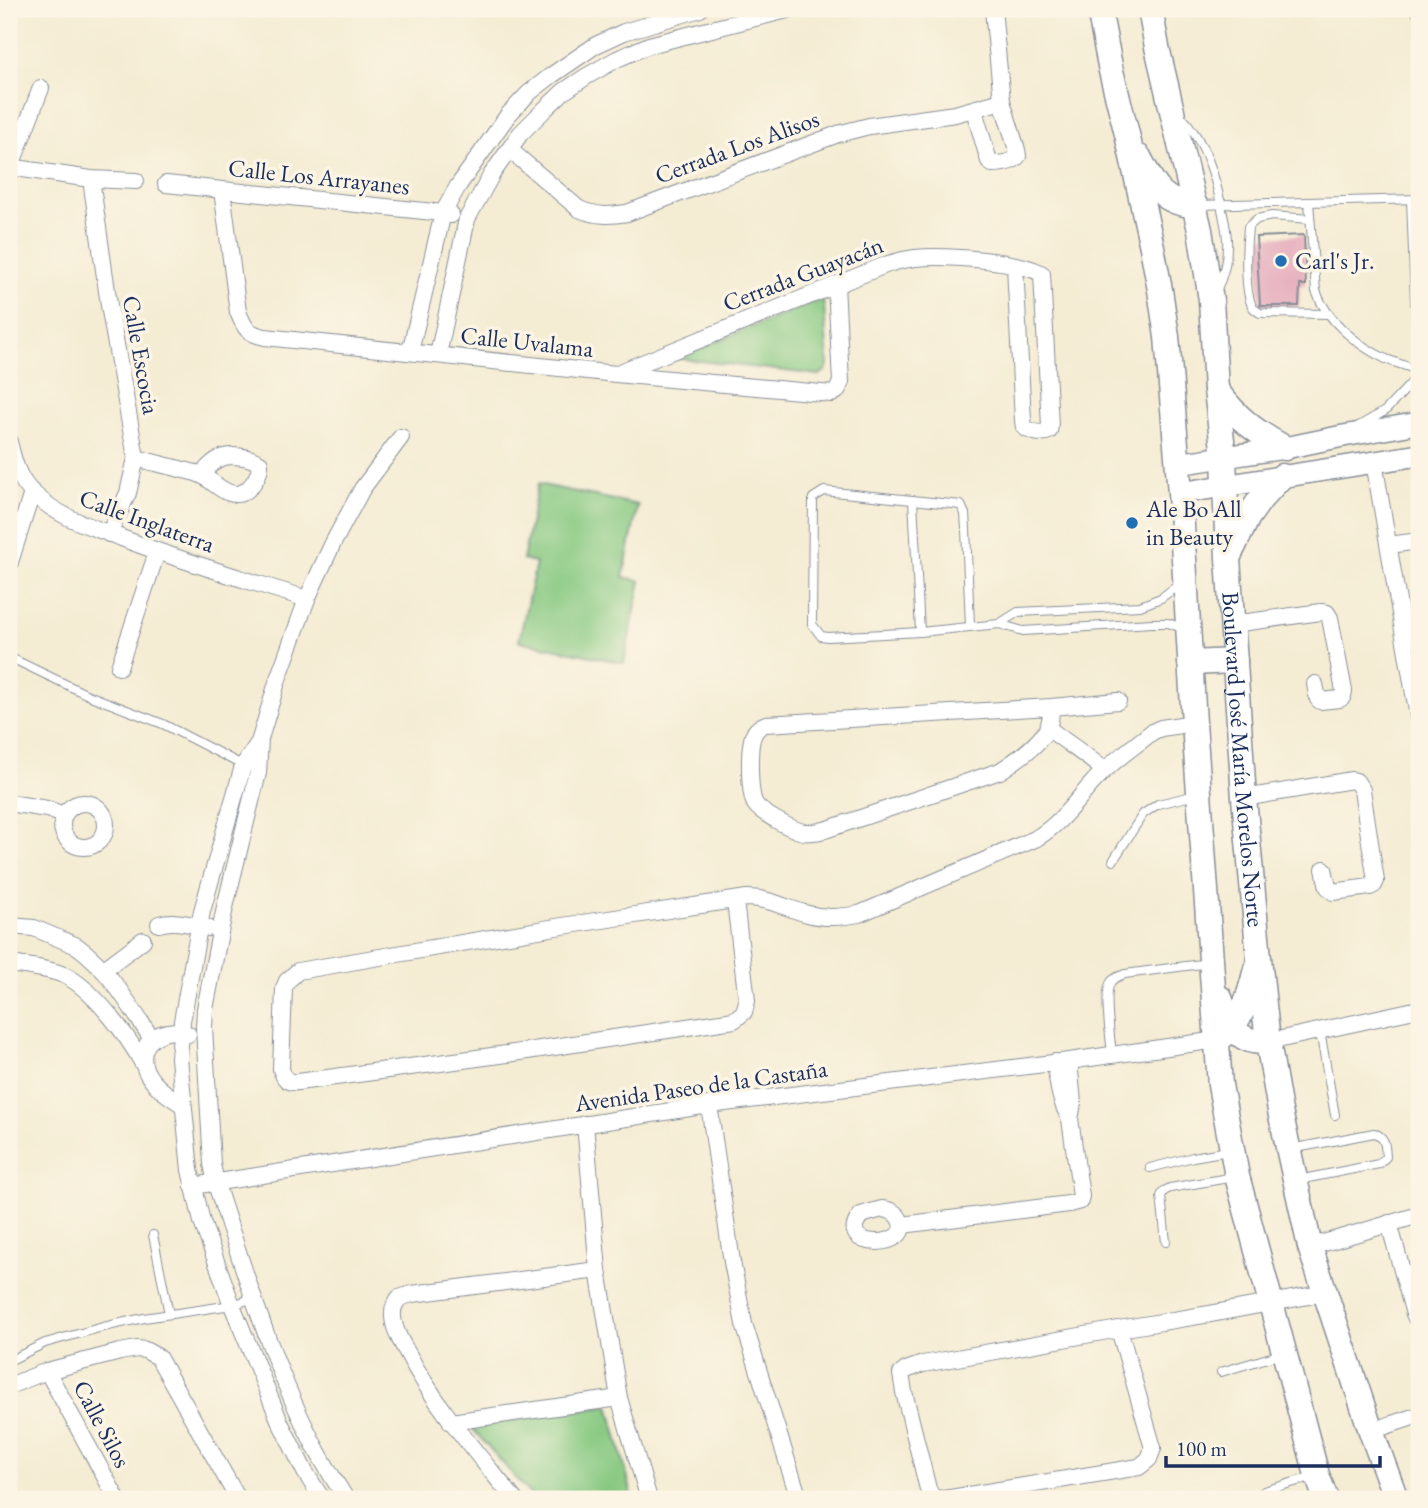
<svg xmlns="http://www.w3.org/2000/svg" width="1428" height="1508" font-family="'EB Garamond',serif">
	<style>
		.green { fill: #88c982; stroke: #527c70; stroke-width: 2 }
		.building { fill: #e3a5b9 }
		.lines { fill: none; stroke-linecap: round; stroke-linejoin: round }
		.lane-casing { stroke: #888e98; stroke-width: 10 }
		.street-casing { stroke: #888e98; stroke-width: 18 }
		.secondary-casing { stroke: #888e98; stroke-width: 24 }
		.primary-casing { stroke: #888e98; stroke-width: 27 }
		.lane { stroke: #fff; stroke-width: 8 }
		.street { stroke: #fff; stroke-width: 16 }
		.secondary { stroke: #fff; stroke-width: 21 }
		.primary { stroke: #fff; stroke-width: 24 }
		.poi-dot { fill: #1f6fb2; stroke: #fcf5e5; stroke-width: 2.5 }
		.labels { text-anchor: middle; stroke-width: 7; stroke-linejoin: round; paint-order: stroke }
		.street-label { font-size: 24px; fill: #1b2f5e; stroke: #fcf5e5 }
		.poi-label { font-size: 24px; fill: #1b2f5e; stroke: #fcf5e5; text-anchor: start }
	</style>
	<rect width="100%" height="100%" fill="#fcf5e5"/>
	<filter id="ink" filterUnits="userSpaceOnUse"><feTurbulence type="fractalNoise" baseFrequency=".0143" numOctaves="2"/><feDisplacementMap in="SourceGraphic" scale="14" xChannelSelector="R" yChannelSelector="G"/><feConvolveMatrix kernelMatrix="1 2 1 2 8 2 1 2 1" color-interpolation-filters="sRGB"/></filter>
	<filter id="wash" filterUnits="userSpaceOnUse"><feTurbulence type="fractalNoise" baseFrequency=".00686" numOctaves="4" result="noise"/><feDisplacementMap in="SourceGraphic" scale="28" xChannelSelector="R" yChannelSelector="G"/><feGaussianBlur stdDeviation="1.57" result="paint"/><feColorMatrix in="noise" values="0 0 0 0 0 0 0 0 0 0 0 0 0 0 0 0 0 1.4 0 .05"/><feComposite in="paint" operator="in"/></filter>
	<g filter="url(#wash)">
		<rect width="100%" height="100%" fill="#f4ecd3"/>
		<g class="green">
			<path d="M822,299L824,306L828,365L825,371L819,375L675,358Z"/>
			<path d="M538,484L638,505L623,577L641,581L624,663L519,641L536,563L523,560Z"/>
			<path d="M609,1405L633,1499H534L471,1427Z"/>
		</g>
		<g id="blocks">
			<path class="building" d="M1304,235L1306,285H1300L1299,306H1262L1260,305L1256,237Z"/>
		</g>
	</g>
	<g filter="url(#ink)">
		<use href="#blocks" fill-opacity="0" stroke="#888e98" stroke-width="2"/>
		<g class="lines">
			<defs>
				<g id="lane">
					<path d="M1180,115C1206,141 1216,179 1223,214C1225,225 1228,236 1227,247C1227,262 1223,276 1217,289"/>
					<path d="M1309,202L1316,291C1326,320 1358,346 1386,359C1396,363 1407,366 1417,370"/>
					<path d="M1198,205L1419,199"/>
					<path d="M1310,219L1272,216L1257,219L1248,227C1246,246 1244,289 1252,306C1254,310 1256,310 1260,313L1328,314"/>
					<path d="M1357,427L1385,411L1418,376L1411,200"/>
					<path d="M913,500L920,632"/>
					<path d="M999,624L1018,612L1140,606L1161,598L1181,583"/>
					<path d="M970,626L966,529L965,514L961,505L824,491L813,498L812,624L821,636L828,637L920,632L999,624L1023,631L1152,623H1168L1185,629"/>
					<path d="M9,657L88,695L163,724L246,767"/>
					<path d="M1113,861L1143,814L1158,804L1196,795"/>
					<path d="M1320,1031L1335,1115"/>
					<path d="M1112,1055C1111,1041 1103,991 1111,982C1114,977 1120,976 1125,974L1209,963"/>
					<path d="M1291,1149L1374,1133C1386,1137 1385,1146 1386,1157L1379,1164L1298,1180"/>
					<path d="M1150,1168L1193,1157L1228,1151"/>
					<path d="M153,1235L169,1314"/>
					<path d="M1166,1242L1161,1196L1164,1191L1170,1188L1234,1177"/>
					<path d="M9,1361L45,1343L103,1327L144,1318L232,1305L254,1298"/>
					<path d="M1221,1372L1281,1354"/>
					<path d="M1264,1491L1315,1476"/>
				</g>
				<g id="street">
					<path d="M1419,9V10"/>
					<path d="M974,110L989,161L992,164C1001,164 1012,163 1018,156L1017,150L1002,101L993,9"/>
					<path d="M510,150L579,209C596,216 609,216 627,213L838,134L869,126L955,114L1002,101"/>
					<path d="M9,167L91,179L136,181"/>
					<path d="M9,171L41,88"/>
					<path d="M91,179L109,305L136,458L128,493L109,534"/>
					<path d="M166,184L443,213L451,215"/>
					<path d="M222,190L238,312C245,329 247,333 265,337L616,374L832,394L837,391L841,382L836,284"/>
					<path d="M410,352L443,213L458,186L508,115L529,93L552,75L596,45L624,32L700,9"/>
					<path d="M438,355L467,219L492,174L520,134L544,110L563,92L587,76L617,59L649,45L791,9"/>
					<path d="M620,372L888,264C897,261 906,259 915,258C942,255 1021,260 1042,274L1050,426L1049,431C1041,435 1031,432 1024,427L1023,421L1015,266"/>
					<path d="M9,442C14,462 18,480 34,494C60,518 87,525 119,537C180,561 244,579 307,599"/>
					<path d="M136,458C151,462 165,465 180,469C186,471 195,472 201,475C212,480 222,493 235,494C249,495 261,474 260,463C250,457 230,453 219,459C212,462 206,470 201,475"/>
					<path d="M1374,462L1419,723"/>
					<path d="M1389,545L1419,541"/>
					<path d="M9,565L32,493"/>
					<path d="M1233,624L1321,612L1327,613L1330,618L1344,691L1343,696L1340,699L1320,701L1318,699L1315,684"/>
					<path d="M119,667L157,552"/>
					<path d="M1051,707C1051,713 1051,719 1049,724C1044,742 1015,761 1000,771L828,829C821,831 814,833 806,832C795,832 761,813 755,804C749,793 748,745 754,734C756,729 760,726 766,724L1051,707L1118,701"/>
					<path d="M1048,728C1067,743 1086,755 1104,770"/>
					<path d="M259,742L243,766L202,911L182,1021L179,1058L190,1170L202,1222L232,1305L280,1422L305,1472L322,1499"/>
					<path d="M1244,798L1352,780L1356,781L1362,790L1376,881L1374,885L1370,887L1333,892L1328,887L1324,869"/>
					<path d="M9,803L47,809L64,815"/>
					<circle cx="84" cy="825" r="22"/>
					<path d="M735,901L747,1001L744,1012L734,1020L507,1054L298,1082C287,1083 284,1079 281,1069L284,988L287,981L298,971L556,927L747,898C769,898 788,909 808,914C826,919 842,917 859,914L1035,839C1061,824 1077,799 1097,778C1113,760 1134,747 1152,732L1161,728L1194,723"/>
					<path d="M159,924C175,919 192,925 208,928"/>
					<path d="M9,926L34,928L77,946C109,969 130,1006 152,1039"/>
					<path d="M9,964C25,966 54,969 68,977C96,993 128,1036 143,1064"/>
					<path d="M103,970L143,940"/>
					<path d="M1268,1042L1419,1009"/>
					<path d="M1055,1062C1058,1084 1059,1100 1070,1119"/>
					<path d="M183,1105C169,1096 148,1083 144,1065C138,1039 167,1025 188,1034"/>
					<path d="M709,1105L732,1262L744,1324L799,1499"/>
					<path d="M585,1124L598,1270L619,1398L649,1499"/>
					<path d="M193,1186L709,1105L1069,1061L1217,1040"/>
					<path d="M882,1209C890,1210 896,1212 900,1220C915,1249 832,1251 861,1215Z"/>
					<path d="M1389,1223L1414,1314L1417,1320L1419,1321"/>
					<path d="M902,1225L1069,1204L1080,1201L1081,1196L1070,1119L1073,1103L1069,1061"/>
					<path d="M1310,1247L1419,1215"/>
					<path d="M47,1371L117,1499"/>
					<path d="M9,1386L47,1371L120,1352L137,1349L145,1350L158,1357L238,1499"/>
					<path d="M451,1422L619,1398"/>
					<path d="M1371,1431L1419,1415"/>
					<path d="M346,1499C337,1484 327,1469 319,1454C273,1369 246,1275 216,1184L212,1164L204,1027L205,1009L225,907L258,773L260,739L278,679L307,599L333,543L362,489L401,437"/>
					<path d="M514,1499C476,1452 435,1406 407,1352C400,1340 392,1326 393,1312C393,1306 396,1303 399,1298L412,1294L598,1270"/>
					<path d="M943,1499L933,1498L928,1489L904,1392L901,1374L906,1370L923,1364L1119,1329L1210,1314L1325,1293"/>
					<path d="M944,1499L1139,1467L1149,1459L1153,1448L1119,1329"/>
				</g>
				<g id="secondary">
					<path d="M1177,464L1285,448L1343,436L1419,423"/>
					<path d="M1180,493L1419,455"/>
				</g>
				<g id="primary">
					<path d="M1099,9L1111,71L1127,134L1152,247L1160,290L1167,337L1180,493L1194,723L1220,1085L1237,1176L1317,1475L1326,1499"/>
					<path id="s1" d="M1150,9L1157,47L1200,230L1211,300L1216,390L1224,457L1228,558L1244,798L1259,958L1268,1042L1280,1111L1310,1247L1371,1431L1396,1499"/>
					<path d="M1139,157C1153,184 1161,204 1195,205"/>
					<path d="M1216,390C1238,419 1254,431 1285,448"/>
					<path d="M1230,554L1248,517L1260,500L1282,476"/>
					<path d="M1190,663L1235,661"/>
					<path d="M1220,998C1229,1024 1236,1044 1268,1042"/>
					<path d="M1223,1036C1243,1019 1250,994 1256,969"/>
				</g>
			</defs>
			<use href="#lane" class="lane-casing"/>
			<use href="#street" class="street-casing"/>
			<use href="#secondary" class="secondary-casing"/>
			<use href="#primary" class="primary-casing"/>
			<use href="#lane" class="lane"/>
			<use href="#street" class="street"/>
			<use href="#secondary" class="secondary"/>
			<use href="#primary" class="primary"/>
		</g>
	</g>
	<g class="poi-dot">
		<circle cx="1281" cy="261" r="7"/>
		<circle cx="1132" cy="523" r="7"/>
	</g>
	<g class="labels">
		<g class="street-label">
			<text transform="translate(737 147) rotate(-20)" y="8">Cerrada Los Alisos</text>
			<text transform="translate(319 177) rotate(6)" y="8">Calle Los Arrayanes</text>
			<text transform="translate(803 274) rotate(-21)" y="8">Cerrada Guayacán</text>
			<text transform="translate(527 342) rotate(6)" y="8">Calle Uvalama</text>
			<text transform="translate(141 355) rotate(80)" y="8">Calle Escocia</text>
			<text transform="translate(147 521) rotate(20)" y="8">Calle Inglaterra</text>
			<text dy="8" stroke="none"><textPath href="#s1" startOffset="758">Boulevard José María Morelos Norte</textPath></text>
			<text transform="translate(701 1086) rotate(-8)" y="8">Avenida Paseo de la Castaña</text>
			<text transform="translate(102 1424) rotate(62)" y="8">Calle Silos</text>
		</g>
		<g class="poi-label">
			<text x="1295" y="269">Carl's Jr.</text>
			<text x="1146" y="517">Ale Bo All<tspan x="1146" dy="28">in Beauty</tspan></text>
		</g>
	</g>
	<rect width="1428" height="1508" fill="none" stroke="#fcf5e5" stroke-width="35"/>
	<path d="M1166 1456v10h214v-10" fill="none" stroke="#1b2f5e" stroke-width="3.5"/>
	<text x="1176" y="1456" font-size="21" fill="#1b2f5e" stroke="#fcf5e5" stroke-width="5" paint-order="stroke">100 m</text>
</svg>
